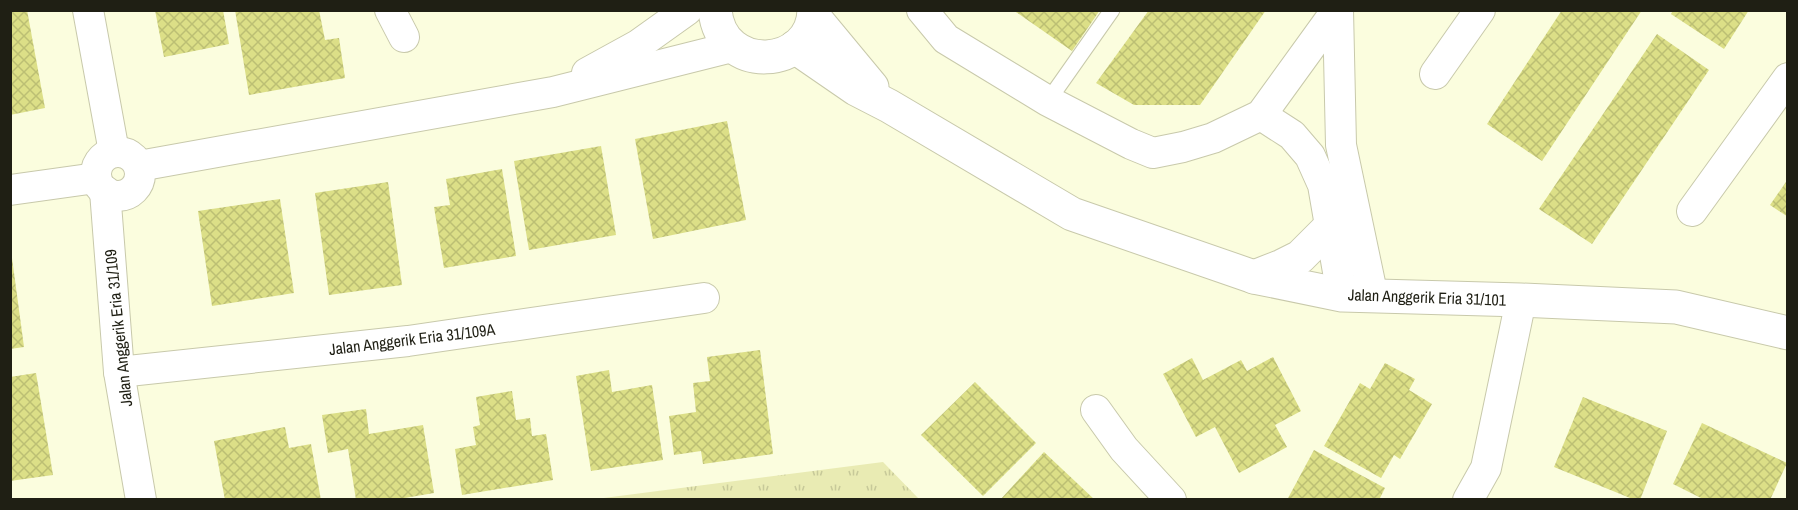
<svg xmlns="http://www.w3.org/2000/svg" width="1798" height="510" font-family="'Archivo Narrow',sans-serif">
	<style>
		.grass { fill: url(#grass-tufts) }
		.building { fill: url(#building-cross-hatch) }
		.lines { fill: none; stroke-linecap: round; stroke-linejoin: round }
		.lane-casing { stroke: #c8c9ab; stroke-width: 17 }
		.street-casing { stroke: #c8c9ab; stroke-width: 32 }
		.secondary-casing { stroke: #c8c9ab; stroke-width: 35 }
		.lane { stroke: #fff; stroke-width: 15 }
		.street { stroke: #fff; stroke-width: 30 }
		.secondary { stroke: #fff; stroke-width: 33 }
		.labels { text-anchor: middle; stroke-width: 4.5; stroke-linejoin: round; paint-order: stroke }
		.street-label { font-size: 16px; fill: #1f1f14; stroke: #fff }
	</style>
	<defs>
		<pattern id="grass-tufts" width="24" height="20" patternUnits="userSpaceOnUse" patternTransform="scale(1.5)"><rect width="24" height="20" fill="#e9ebb3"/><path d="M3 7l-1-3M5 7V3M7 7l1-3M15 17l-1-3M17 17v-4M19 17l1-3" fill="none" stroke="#c7c999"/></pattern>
		<pattern id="building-cross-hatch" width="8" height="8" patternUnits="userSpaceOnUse" patternTransform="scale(1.5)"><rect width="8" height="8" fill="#dcdf87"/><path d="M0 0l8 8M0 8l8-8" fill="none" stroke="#bcbf74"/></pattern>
	</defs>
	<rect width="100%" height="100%" fill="#fbfdde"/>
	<path class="grass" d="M883,462L919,499H596Z"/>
	<g class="building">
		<path d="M10,10H27L45,108L10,115Z"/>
		<path d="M155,10H223L229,44L164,57Z"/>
		<path d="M235,10H319L325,40L339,38L345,78L249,95Z"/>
		<path d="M1013,10H1100L1072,51Z"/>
		<path d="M1149,10H1266L1200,105H1134L1096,83Z"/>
		<path d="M1562,10H1642L1542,161L1487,124Z"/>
		<path d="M1673,10H1749L1724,49L1671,14Z"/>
		<path d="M1657,34L1709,70L1592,244L1539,209Z"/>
		<path d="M727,121L746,220L653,239L635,139Z"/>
		<path d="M601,146L616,235L529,250L514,161Z"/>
		<path d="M502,169L516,256L444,268L434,207L450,205L446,179Z"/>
		<path d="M1788,179V217L1770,205Z"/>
		<path d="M388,182L402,285L329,295L315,193Z"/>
		<path d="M280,199L294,293L212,306L198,211Z"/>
		<path d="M10,258H12L24,347L10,349Z"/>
		<path d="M760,350L773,454L703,464L701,451L674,455L669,416L696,412L693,383L710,381L707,357Z"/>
		<path d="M1273,357L1301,411L1275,425L1287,447L1239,473L1215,427L1196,437L1163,374L1192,358L1203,380L1241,360L1247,371Z"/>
		<path d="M1385,363L1415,379L1409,390L1432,404L1400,459L1394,455L1381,478L1324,446L1360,383L1370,389Z"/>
		<path d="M609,370L612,392L652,385L663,460L591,471L576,376Z"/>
		<path d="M36,373L53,475L10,481V377Z"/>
		<path d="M975,382L1036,443L983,496L921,435Z"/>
		<path d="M512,391L516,420L530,418L532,436L546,434L553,480L462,495L455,449L476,445L473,427L480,425L476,397Z"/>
		<path d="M1583,397L1667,431L1640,500H1635L1554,467Z"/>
		<path d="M366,409L369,434L423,425L434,493L393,500H356L348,449L328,453L322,415Z"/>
		<path d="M1702,423L1787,463L1770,500H1705L1673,484Z"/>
		<path d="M285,427L289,448L311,444L321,500H225L214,441Z"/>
		<path d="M1314,450L1385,488L1379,500H1287Z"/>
		<path d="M1044,452L1095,500H1000Z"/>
	</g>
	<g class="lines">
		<defs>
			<path id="lane" d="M1048,101L1112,10"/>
			<g id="street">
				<path d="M88,10L114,152"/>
				<path d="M390,10L404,37"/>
				<path d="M922,10L946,39L1048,101L1131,144L1153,153L1183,147L1213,138L1261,115L1337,10"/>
				<path d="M1338,10L1341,145L1373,297"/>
				<path d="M587,73L638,45L687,10"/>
				<path d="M1435,74L1480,10"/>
				<path d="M1261,115L1292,135L1310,156L1323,185L1342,295"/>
				<circle cx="118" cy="174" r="22"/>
				<path d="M139,166L553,92L732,47"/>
				<path d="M10,190L96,178"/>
				<path d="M105,191L119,372L141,500"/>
				<path d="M1692,211L1788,78"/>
				<path d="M119,372L408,341L704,298"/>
				<path d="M1096,410L1124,449L1171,500"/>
				<path d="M1468,500L1486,468L1521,300"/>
			</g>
			<g id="secondary">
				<path d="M715,10C721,76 813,69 814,10"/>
				<path d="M814,17L872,87"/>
				<path d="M795,47L856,89L889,106L1072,214L1254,277L1342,295L1521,300L1676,307L1788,333"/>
				<path d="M1254,277L1282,266L1300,257L1330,227"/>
			</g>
		</defs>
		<use href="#lane" class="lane-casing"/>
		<use href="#street" class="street-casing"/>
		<use href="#secondary" class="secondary-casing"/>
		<use href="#lane" class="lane"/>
		<use href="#street" class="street"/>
		<use href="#secondary" class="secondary"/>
	</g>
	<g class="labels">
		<g class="street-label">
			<text transform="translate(1427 297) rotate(2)" y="6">Jalan Anggerik Eria 31/101</text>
			<text transform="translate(118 328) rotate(-96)" y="6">Jalan Anggerik Eria 31/109</text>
			<text transform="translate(412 339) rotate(-7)" y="6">Jalan Anggerik Eria 31/109A</text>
		</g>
	</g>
	<rect width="1798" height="510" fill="none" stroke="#1f1f14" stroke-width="24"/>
</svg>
